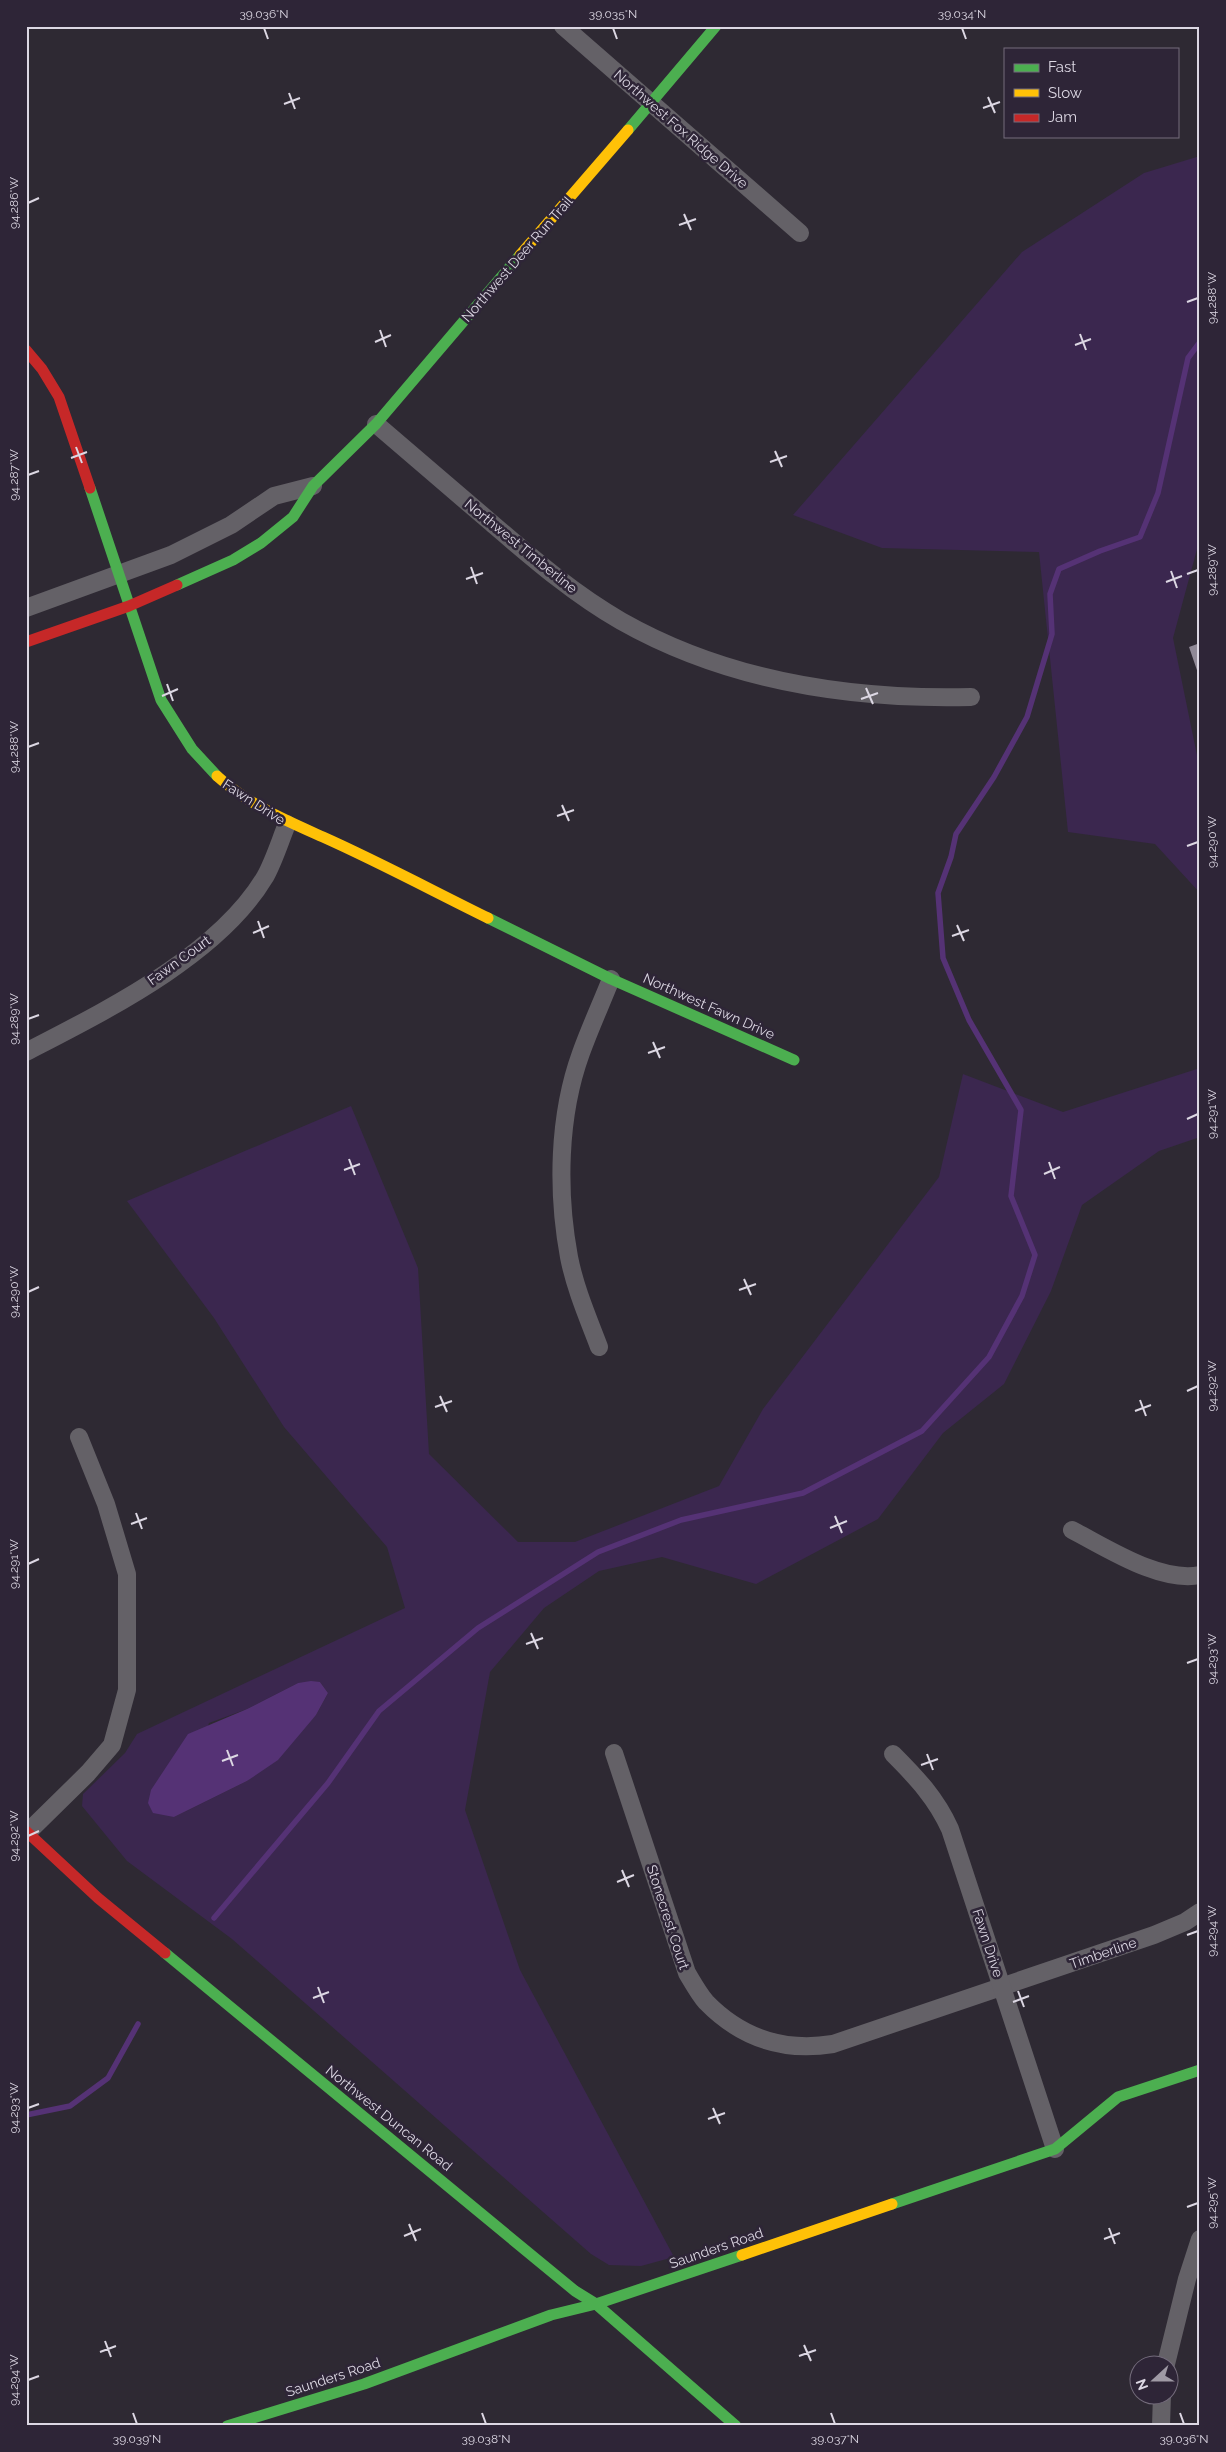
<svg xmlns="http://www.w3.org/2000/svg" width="1226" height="2452" font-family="Raleway,sans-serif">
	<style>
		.green { fill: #3b274f; fill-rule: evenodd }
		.water { fill: #553275 }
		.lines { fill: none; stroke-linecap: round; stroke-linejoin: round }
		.stream { stroke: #553275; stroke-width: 5.5 }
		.building { fill: #908997 }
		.street { stroke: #646167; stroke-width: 18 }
		.fast { stroke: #4caf50; stroke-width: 11 }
		.slow { stroke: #ffc107; stroke-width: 11 }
		.jam { stroke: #c62828; stroke-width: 11 }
		.ticks { fill: none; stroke: #dcd7e3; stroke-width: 2 }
		.labels { text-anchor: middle; stroke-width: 5; stroke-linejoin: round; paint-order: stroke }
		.street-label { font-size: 14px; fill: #dcd7e3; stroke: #2e2537 }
		.neatline { fill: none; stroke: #dcd7e3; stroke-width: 2 }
		.ticks-label { font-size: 12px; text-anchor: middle; fill: #dcd7e3 }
	</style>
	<rect width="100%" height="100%" fill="#2e2933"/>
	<g class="green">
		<path d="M1200,156V538L1173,638L1200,770V893L1155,844L1068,832L1039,552L882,548L793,515L1022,252L1144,173Z"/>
		<path d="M1200,1068V1137L1159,1151L1082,1205L1051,1291L1004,1384L943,1433L878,1519L756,1584L662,1557L599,1571L544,1608L490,1672L465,1810L520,1970L674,2257L641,2266L609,2265L591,2254L232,1939L127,1861L82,1806L83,1794L125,1753L137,1734L405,1608L387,1547L284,1427L214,1318L127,1201L351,1106L418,1268L429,1454L518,1542H575L719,1486L763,1409L939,1177L963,1074L1063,1112ZM320,1682L328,1693L316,1715L247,1781L174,1817L209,1723L247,1709L298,1683Z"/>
	</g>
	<path class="water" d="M311,1681L320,1682L328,1693L316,1715L278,1760L247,1781L174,1817L153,1813L148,1803L151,1790L188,1734L247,1709L298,1683Z"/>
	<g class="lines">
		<g class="stream">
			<path d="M214,1918L328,1783L379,1711L478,1628L598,1552L681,1520L803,1493L922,1431L989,1357L1022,1296L1035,1255L1011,1196L1021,1110L969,1020L943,958L938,893L951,857L956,834L994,777L1027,717L1052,634L1050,594L1059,569L1100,551L1140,537L1158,493L1188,358L1200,342"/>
			<path d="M26,2115L70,2106L108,2078L138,2024"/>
		</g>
	</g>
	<path class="building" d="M1200,643V676H1199L1189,647Z"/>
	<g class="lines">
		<g class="street">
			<path d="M563,26L800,233"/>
			<path d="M376,424C413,456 451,488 488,520C530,556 572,593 621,621C727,681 850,700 971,697"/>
			<path d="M26,608L171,555L231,525L274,496L313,486"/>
			<path d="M26,1052C105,1011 218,956 265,877C274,861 280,841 287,824"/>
			<path d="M599,1347C588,1318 575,1288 569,1257C557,1192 558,1116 581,1053C590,1028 601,1004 611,979"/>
			<path d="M1072,1530C1107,1548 1160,1583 1200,1575"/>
			<path d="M614,1753L687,1973C693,1983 699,1994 706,2002C741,2038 784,2052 833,2044L1154,1935L1185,1922L1200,1912"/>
			<path d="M893,1754C916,1777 936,1798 950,1829L1055,2149"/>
			<path d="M28,1832L88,1773L112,1745L127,1690V1574L106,1504L79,1437"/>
			<path d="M1166,2364L1187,2279L1200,2239"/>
			<path d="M1161,2426L1162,2394"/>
		</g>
		<g class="fast">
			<path d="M628,130L716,26"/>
			<path d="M90,488L161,700L192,749L217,776"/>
			<path d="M177,585L233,560L261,543L293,517L313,486L376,424L520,255"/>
			<path d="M488,918L611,979L794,1060"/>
			<path d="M165,1953L575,2291L596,2304L736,2426"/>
			<path d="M892,2204L1055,2149L1118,2097L1200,2070"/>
			<path d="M227,2426L364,2384L551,2315L596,2304L742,2255"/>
		</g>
		<g class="slow">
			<path d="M520,255L628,130"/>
			<path d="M217,776C249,805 285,820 323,837C379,862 433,891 488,918"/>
			<path d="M742,2255L892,2204"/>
		</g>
		<g class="jam">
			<path d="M26,350L42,369L59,397L90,488"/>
			<path d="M26,642L129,606L177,585"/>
			<path d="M26,1831L98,1898L165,1953"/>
		</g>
	</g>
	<path class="ticks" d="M264,28L268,39M613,28L617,39M962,28L966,39M289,93L295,109M988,97L995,113M284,104L300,98M983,108L1000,102M28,203L39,198M684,214L691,230M679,225L696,219M1187,302L1198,298M380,330L386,347M1080,334L1086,350M375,342L391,335M1075,345L1091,339M76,447L82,463M775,451L782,467M71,458L87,452M770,462L787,456M28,475L39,471M471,567L477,584M1171,571L1177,588M1187,574L1198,570M466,579L483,573M1166,582L1182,576M167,684L173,701M866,688L873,704M162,696L178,689M861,699L878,693M28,747L39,743M562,805L569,821M557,816L574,810M1187,846L1198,842M258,921L264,938M957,925L964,941M253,933L269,926M952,936L969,930M28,1019L39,1015M653,1042L660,1058M648,1053L665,1047M1187,1119L1198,1114M349,1159L355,1175M1049,1162L1055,1179M344,1170L360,1164M1044,1174L1060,1167M744,1279L751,1295M739,1290L756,1284M28,1292L39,1287M1187,1391L1198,1386M440,1396L447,1412M1140,1400L1146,1416M435,1407L452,1401M1135,1411L1151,1405M136,1513L142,1529M835,1516L842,1533M131,1524L147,1518M830,1528L847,1521M28,1564L39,1559M531,1633L538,1649M526,1644L543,1638M1187,1663L1198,1659M227,1750L233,1766M927,1754L933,1770M222,1761L238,1755M921,1765L938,1759M28,1836L39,1831M622,1870L629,1887M617,1882L634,1875M1187,1935L1198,1931M318,1987L324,2003M1018,1991L1024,2007M313,1998L329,1992M1013,2002L1029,1996M28,2108L39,2104M713,2108L720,2124M708,2119L725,2113M1187,2207L1198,2203M409,2224L416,2241M1109,2228L1115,2244M404,2236L421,2229M1104,2239L1120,2233M105,2341L111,2357M804,2345L811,2361M100,2352L116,2346M799,2356L816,2350M28,2380L39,2376M133,2413L137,2424M482,2413L486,2424M831,2413L835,2424M1180,2413L1184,2424"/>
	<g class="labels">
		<g class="street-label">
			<text transform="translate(681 129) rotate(41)" y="5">Northwest Fox Ridge Drive</text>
			<text transform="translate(517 259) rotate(-49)" y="5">Northwest Deer Run Trail</text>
			<text transform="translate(521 546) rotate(39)" y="5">Northwest Timberline</text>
			<text transform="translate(254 802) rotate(33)" y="5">Fawn Drive</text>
			<text transform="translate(179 960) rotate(-36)" y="5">Fawn Court</text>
			<text transform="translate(709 1006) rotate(24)" y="5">Northwest Fawn Drive</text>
			<text transform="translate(668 1917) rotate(72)" y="5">Stonecrest Court</text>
			<text transform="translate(988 1943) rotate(72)" y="5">Fawn Drive</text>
			<text transform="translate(1103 1953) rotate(-19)" y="5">Timberline</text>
			<text transform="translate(389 2118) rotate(39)" y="5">Northwest Duncan Road</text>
			<text transform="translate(716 2248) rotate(-19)" y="5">Saunders Road</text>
			<text transform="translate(333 2377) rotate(-18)" y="5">Saunders Road</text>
		</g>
	</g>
	<rect width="1226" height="2452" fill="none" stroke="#2e2537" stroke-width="55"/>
	<rect x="1004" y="48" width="175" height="90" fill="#2e2537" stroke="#746c7c"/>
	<rect x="1014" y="64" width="25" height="8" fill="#4caf50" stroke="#746c7c"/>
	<text x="1048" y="72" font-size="15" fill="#dcd7e3">Fast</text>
	<rect x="1014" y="89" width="25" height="8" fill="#ffc107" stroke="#746c7c"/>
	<text x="1048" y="98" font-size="15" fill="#dcd7e3">Slow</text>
	<rect x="1014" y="114" width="25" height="8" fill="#c62828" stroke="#746c7c"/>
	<text x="1048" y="122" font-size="15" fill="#dcd7e3">Jam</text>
	<g transform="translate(1154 2380) rotate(249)"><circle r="24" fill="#2e2537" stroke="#746c7c"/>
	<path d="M0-4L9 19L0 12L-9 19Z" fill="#9f9aa5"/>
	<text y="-8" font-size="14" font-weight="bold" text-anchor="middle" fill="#dcd7e3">N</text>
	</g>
	<rect x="28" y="28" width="1170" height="2396" class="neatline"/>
	<g class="ticks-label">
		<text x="264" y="18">39.036°N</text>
		<text x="613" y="18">39.035°N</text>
		<text x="962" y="18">39.034°N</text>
		<text transform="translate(14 203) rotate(-90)" y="4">94.286°W</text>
		<text transform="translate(1212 298) rotate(-90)" y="4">94.288°W</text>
		<text transform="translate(14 475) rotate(-90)" y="4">94.287°W</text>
		<text transform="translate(1212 570) rotate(-90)" y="4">94.289°W</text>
		<text transform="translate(14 747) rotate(-90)" y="4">94.288°W</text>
		<text transform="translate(1212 842) rotate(-90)" y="4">94.290°W</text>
		<text transform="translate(14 1019) rotate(-90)" y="4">94.289°W</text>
		<text transform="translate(1212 1114) rotate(-90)" y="4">94.291°W</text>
		<text transform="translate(14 1292) rotate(-90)" y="4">94.290°W</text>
		<text transform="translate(1212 1386) rotate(-90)" y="4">94.292°W</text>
		<text transform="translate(14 1564) rotate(-90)" y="4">94.291°W</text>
		<text transform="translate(1212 1659) rotate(-90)" y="4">94.293°W</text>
		<text transform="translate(14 1836) rotate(-90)" y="4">94.292°W</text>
		<text transform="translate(1212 1931) rotate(-90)" y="4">94.294°W</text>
		<text transform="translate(14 2108) rotate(-90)" y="4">94.293°W</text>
		<text transform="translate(1212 2203) rotate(-90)" y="4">94.295°W</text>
		<text transform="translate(14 2380) rotate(-90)" y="4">94.294°W</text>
		<text x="137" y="2443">39.039°N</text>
		<text x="486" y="2443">39.038°N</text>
		<text x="835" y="2443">39.037°N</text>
		<text x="1184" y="2443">39.036°N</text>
	</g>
</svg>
